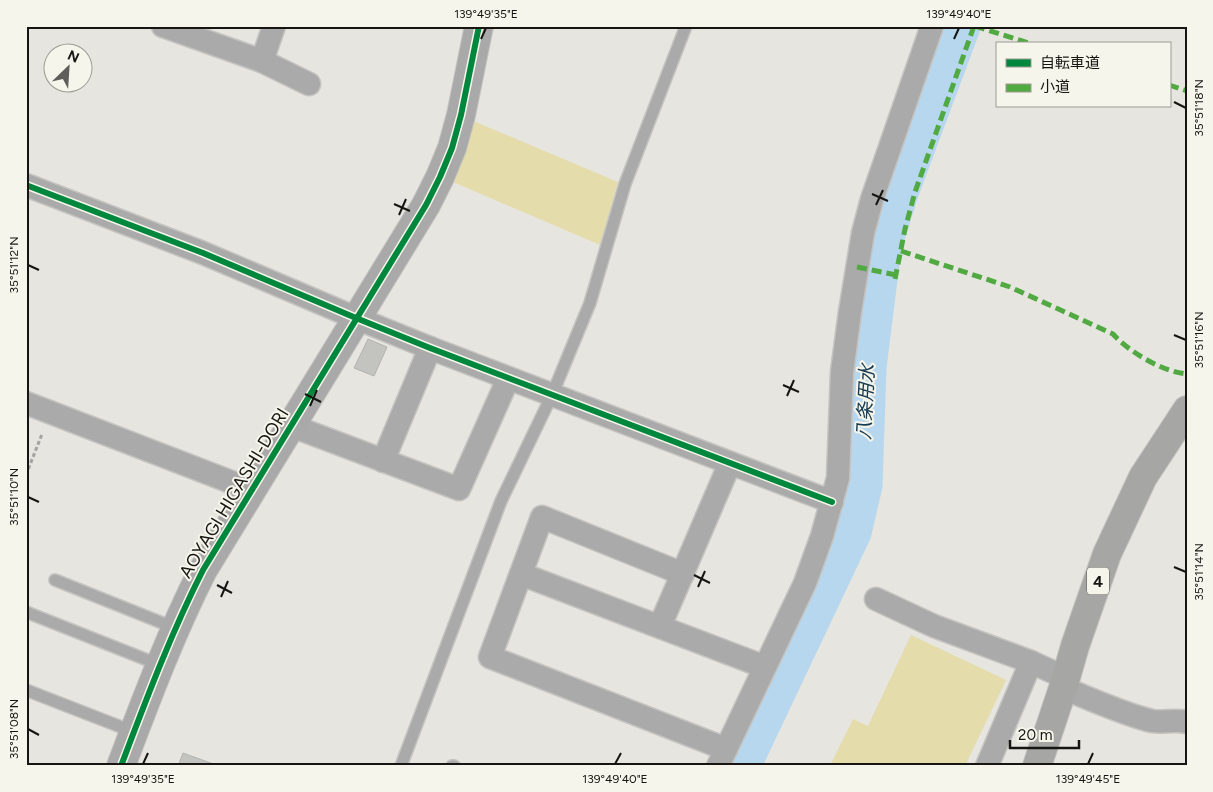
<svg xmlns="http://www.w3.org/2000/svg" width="1213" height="792" font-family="Figtree,'Noto Sans JP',sans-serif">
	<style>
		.green { fill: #e4dcab }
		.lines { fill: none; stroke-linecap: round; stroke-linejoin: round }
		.river { stroke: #b6d7ed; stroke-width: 41 }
		.building { fill: #c3c3bf; stroke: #b3b3af }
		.lane-casing { stroke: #c4c3c0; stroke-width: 14 }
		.street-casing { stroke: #c4c3c0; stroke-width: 25 }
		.secondary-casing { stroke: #c4c3c0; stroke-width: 30 }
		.highway-casing { stroke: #c4c3c0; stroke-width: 30 }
		.path { stroke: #a5a4a4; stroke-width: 3; stroke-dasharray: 4 2.5; stroke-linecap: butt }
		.lane { stroke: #a9aaa9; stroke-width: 11 }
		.street { stroke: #a9aaa9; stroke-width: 22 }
		.secondary { stroke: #a8a9a8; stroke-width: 28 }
		.highway { stroke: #a6a7a4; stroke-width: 28 }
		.quiet { stroke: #51a942; stroke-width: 5; stroke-dasharray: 10 5; stroke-linecap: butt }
		.cycleway-casing { stroke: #f6f5eb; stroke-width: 9 }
		.cycleway { stroke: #00873e; stroke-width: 6 }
		.ticks { fill: none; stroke: #161512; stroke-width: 2 }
		.labels { text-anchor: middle; stroke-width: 4; stroke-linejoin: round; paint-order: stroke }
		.shield { fill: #f6f5eb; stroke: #595853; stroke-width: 1 }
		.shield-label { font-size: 16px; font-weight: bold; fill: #161512 }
		.street-label { font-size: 18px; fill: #161512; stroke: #f6f5eb }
		.water-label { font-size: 19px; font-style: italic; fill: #163a51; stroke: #f6f5eb }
		.neatline { fill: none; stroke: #161512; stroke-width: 2 }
		.ticks-label { font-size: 12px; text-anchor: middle; fill: #161512 }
	</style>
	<rect width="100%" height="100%" fill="#e6e5e0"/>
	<g class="green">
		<path d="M471,120L618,182L600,245L453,182Z"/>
		<path d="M911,635L1006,680L965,766H830L853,719L868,726Z"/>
	</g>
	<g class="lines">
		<path class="river" d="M740,766L851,532L862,485L866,367L881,247L898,192L960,26"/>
	</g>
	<g class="building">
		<path d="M368,339L387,347L374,376L354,368Z"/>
		<path d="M183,753L219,766H178Z"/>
	</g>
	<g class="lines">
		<defs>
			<g id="lane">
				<path d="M55,580L175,628"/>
				<path d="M26,612L160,665"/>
				<path d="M26,690L134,732"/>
				<path d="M401,766L501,501L552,395L590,303L625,184L686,26"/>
				<path d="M452,766H454"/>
			</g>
			<g id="street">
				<path d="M163,26L262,61L309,84"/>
				<path d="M262,61L274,26"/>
				<path d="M26,185L203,253L356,318L430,348L832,502"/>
				<path d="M26,403L252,490"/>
				<path d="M292,426L459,489L508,379"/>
				<path d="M383,461L430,348"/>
				<path d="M521,574L765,667"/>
				<path d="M683,574L542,517L490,657L726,749"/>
				<path d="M876,599L934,626L1031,662L1066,678"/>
				<path d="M660,626L730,463"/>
				<path d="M1063,688C1091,699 1123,714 1152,721C1163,723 1175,719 1187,722"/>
				<path d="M718,766L805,583L822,536L838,478L842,372L850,312L863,233L872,199L932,26"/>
				<path d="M987,766L1031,662"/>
			</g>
			<path id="secondary" d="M121,766C146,700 171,633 203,570L426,205L440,177L452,148L461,115L479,26"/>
			<path id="highway" d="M1037,766L1063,688L1075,646L1107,554L1143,477L1187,410"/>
		</defs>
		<use href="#lane" class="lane-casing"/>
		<use href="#street" class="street-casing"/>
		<use href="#secondary" class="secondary-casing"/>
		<use href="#highway" class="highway-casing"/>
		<path class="path" d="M26,475L42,434"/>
		<use href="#lane" class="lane"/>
		<use href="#street" class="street"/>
		<use href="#secondary" class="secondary"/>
		<use href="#highway" class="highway"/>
		<g class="quiet">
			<path d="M975,26L1032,44"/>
			<path d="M1169,85L1187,91"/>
			<path d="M901,251L1010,287L1113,334C1129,352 1163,372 1187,374"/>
			<path d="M857,267L896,275"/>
			<path d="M895,279L905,229L915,192L974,26"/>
		</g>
		<defs>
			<g id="cycleway">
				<path d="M26,185L203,253L356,318L430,348L832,502"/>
				<path d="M121,766C146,700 171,633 203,570L426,205L440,177L452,148L461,115L479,26"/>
			</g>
		</defs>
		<use href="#cycleway" class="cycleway-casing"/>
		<use href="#cycleway" class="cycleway"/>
	</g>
	<path class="ticks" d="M481,39L486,28M954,39L959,28M1174,102L1186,108M872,194L888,201M394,204L410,211M876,205L883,190M399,215L406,199M28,265L39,270M1174,335L1186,340M783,385L799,392M305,394L321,402M787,396L794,380M310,406L317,390M28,497L39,502M1174,567L1186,572M694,575L710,583M217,585L232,593M698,587L705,571M221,597L228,581M28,729L39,735M143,764L148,753M615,764L621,753M1088,764L1093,753"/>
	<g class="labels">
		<rect class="shield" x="1087" y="567.5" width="22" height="27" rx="4"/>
		<g class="shield-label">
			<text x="1098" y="587">4</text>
		</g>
		<g class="street-label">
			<text transform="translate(234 493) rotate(-59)" y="6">AOYAGI HIGASHI-DORI</text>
		</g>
		<g class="water-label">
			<text transform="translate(865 402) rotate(-87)" y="7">八条用水</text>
		</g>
	</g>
	<rect width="1213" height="792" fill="none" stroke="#f6f5eb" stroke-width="55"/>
	<rect x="996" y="42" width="175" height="65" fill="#f6f5eb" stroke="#9c9b94"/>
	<rect x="1006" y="59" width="25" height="8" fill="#00873e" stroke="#9c9b94"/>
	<text x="1040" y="68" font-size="15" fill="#161512">自転車道</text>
	<rect x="1006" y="84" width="25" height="8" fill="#51a942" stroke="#9c9b94"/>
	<text x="1040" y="92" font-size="15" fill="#161512">小道</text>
	<g transform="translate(68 68) rotate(25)"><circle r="24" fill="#f6f5eb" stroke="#9c9b94"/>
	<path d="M0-4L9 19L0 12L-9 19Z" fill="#5f5e5a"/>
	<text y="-8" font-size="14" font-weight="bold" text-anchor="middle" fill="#161512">N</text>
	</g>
	<path d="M1010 740v8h69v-8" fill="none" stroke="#161512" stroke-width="2.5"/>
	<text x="1018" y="740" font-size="15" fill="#161512" stroke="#f6f5eb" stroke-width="4" paint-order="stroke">20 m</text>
	<rect x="28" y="28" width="1158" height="736" class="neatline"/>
	<g class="ticks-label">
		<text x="486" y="18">139°49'35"E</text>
		<text x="959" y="18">139°49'40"E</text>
		<text transform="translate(1199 108) rotate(-90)" y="4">35°51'18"N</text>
		<text transform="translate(14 265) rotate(-90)" y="4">35°51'12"N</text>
		<text transform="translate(1199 340) rotate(-90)" y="4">35°51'16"N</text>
		<text transform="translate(14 497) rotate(-90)" y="4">35°51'10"N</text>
		<text transform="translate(1199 572) rotate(-90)" y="4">35°51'14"N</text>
		<text transform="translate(14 729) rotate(-90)" y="4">35°51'08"N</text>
		<text x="143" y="783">139°49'35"E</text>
		<text x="615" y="783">139°49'40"E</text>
		<text x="1088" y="783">139°49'45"E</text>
	</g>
</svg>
